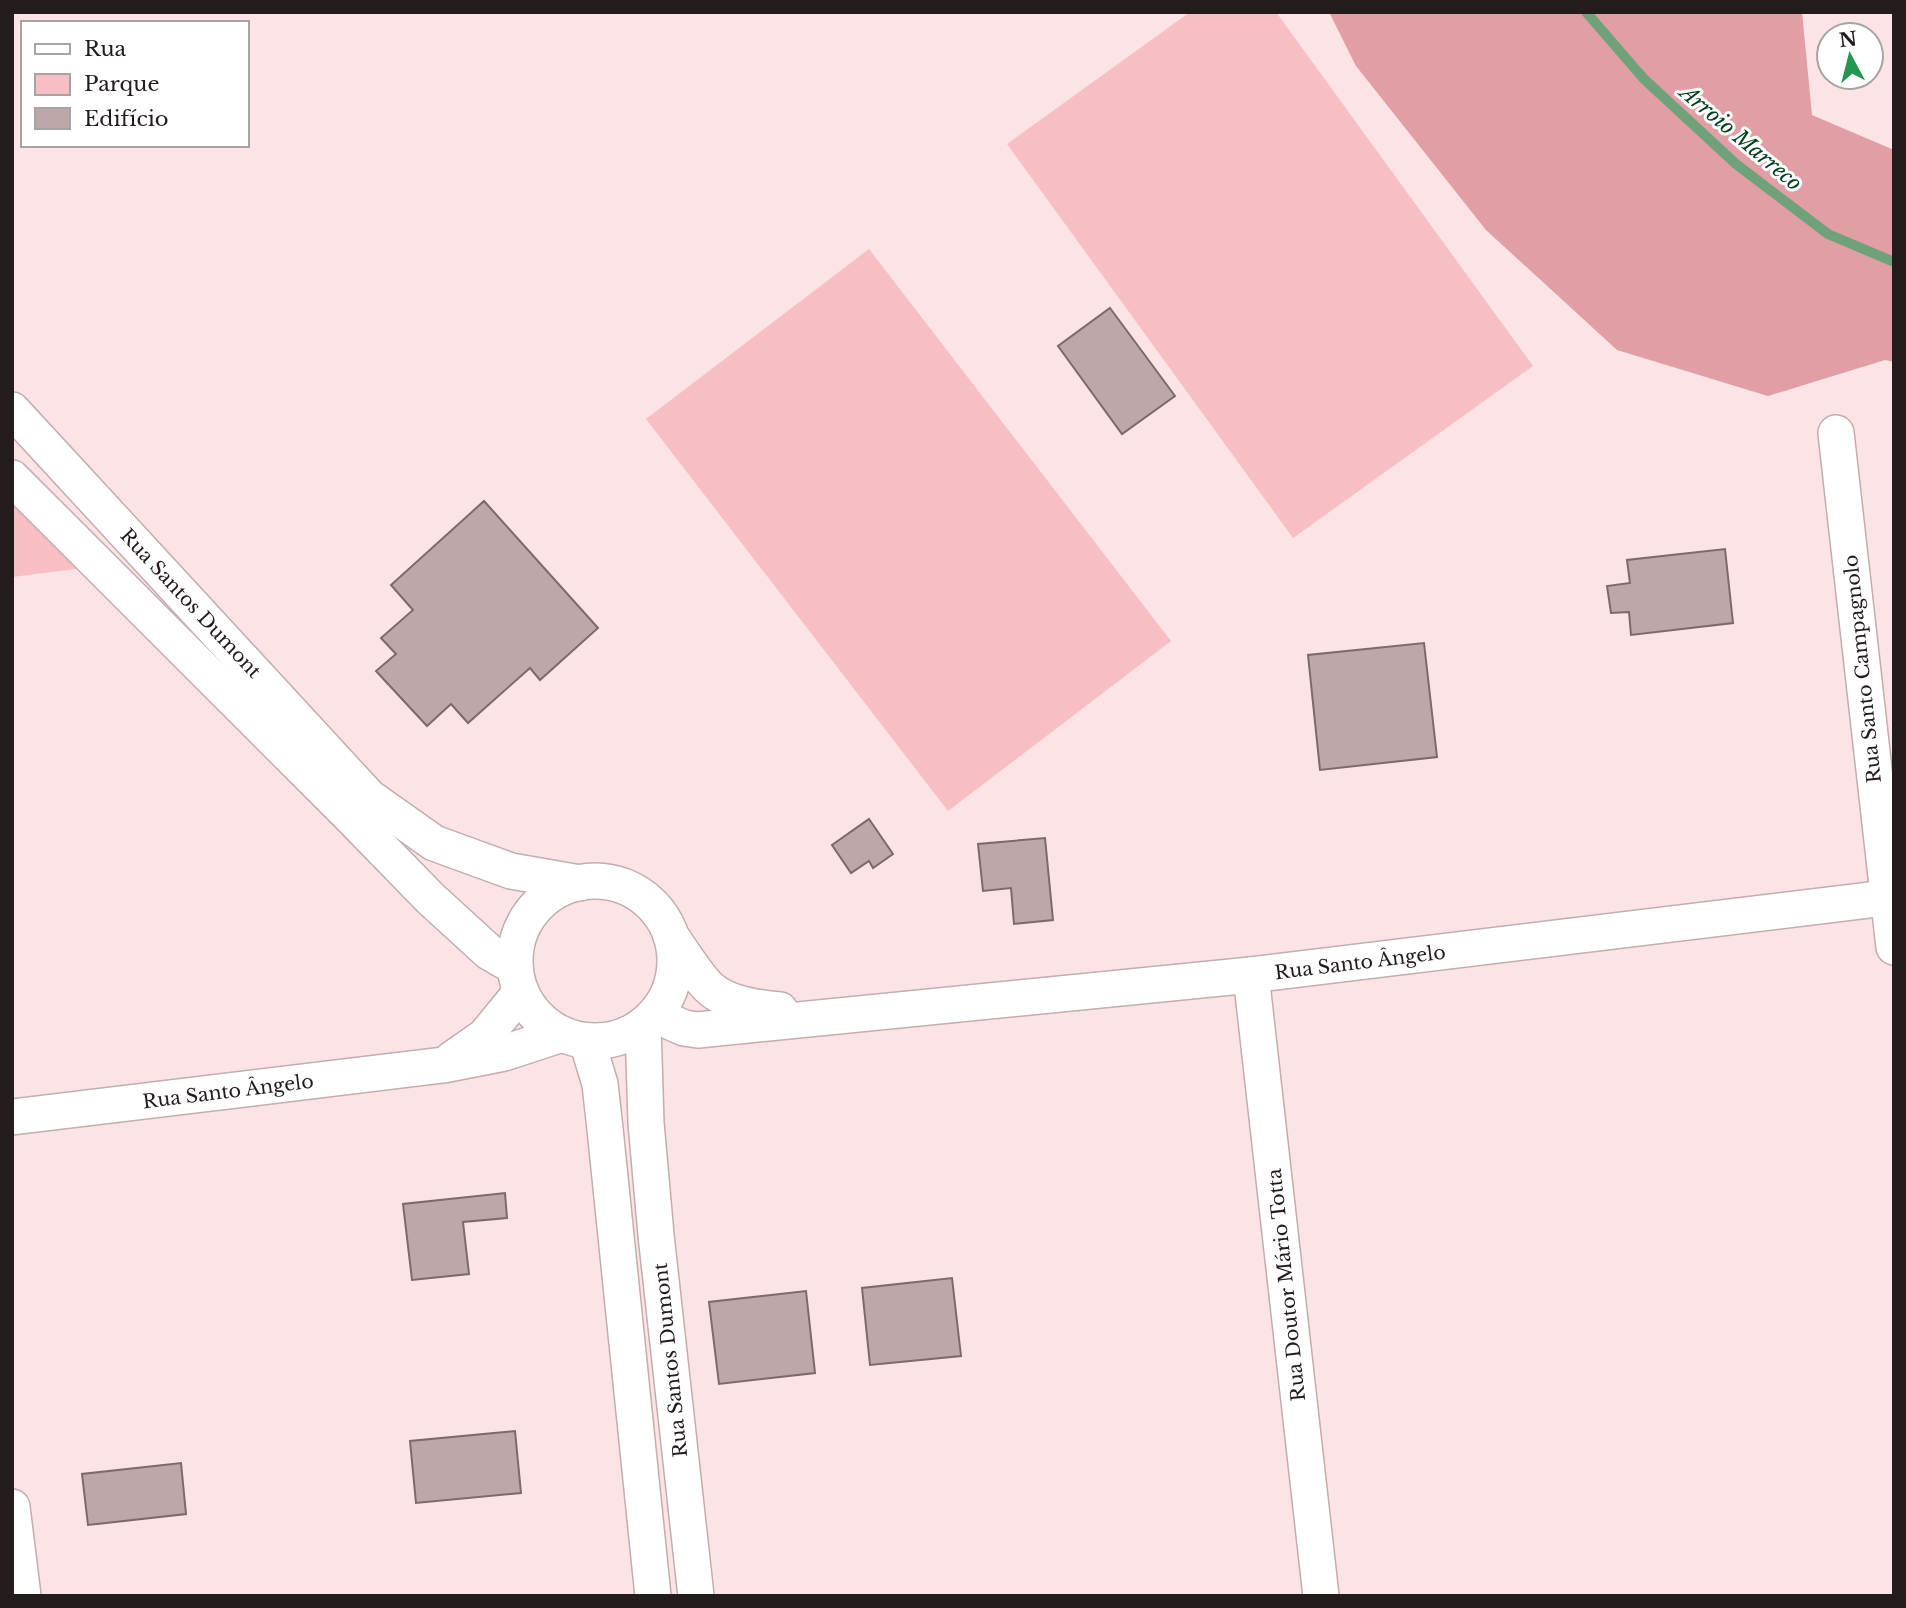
<svg xmlns="http://www.w3.org/2000/svg" width="1906" height="1608" font-family="'Libre Baskerville',serif">
	<style>
		.green { fill: #f7bec3 }
		.forest { fill: #e19ea5 }
		.lines { fill: none; stroke-linecap: round; stroke-linejoin: round }
		.stream { stroke: #6fa27b; stroke-width: 10 }
		.building { fill: #bea7a8; stroke: #7e696a; stroke-width: 2 }
		.minor-casing { stroke: #c4adae; stroke-width: 38 }
		.minor { stroke: #fff; stroke-width: 35 }
		.labels { text-anchor: middle; stroke-width: 6; stroke-linejoin: round; paint-order: stroke }
		.street-label { font-size: 19px; fill: #241c1c; stroke: #fff }
		.water-label { font-size: 21px; font-style: italic; fill: #00411c; stroke: #fff }
	</style>
	<rect width="100%" height="100%" fill="#fce3e5"/>
	<g class="green">
		<path d="M1190,12H1276L1533,366L1293,538L1007,144Z"/>
		<path d="M869,249L1171,641L948,811L646,419Z"/>
		<path d="M12,482L99,566L12,577Z"/>
	</g>
	<path class="forest" d="M1329,12H1802L1812,115L1894,150V362L1885,360L1768,396L1617,350L1486,230L1356,66Z"/>
	<g class="lines">
		<path class="stream" d="M1586,12L1644,79L1736,164L1828,234L1894,262"/>
	</g>
	<g class="building">
		<path d="M1110,308L1175,396L1122,434L1058,346Z"/>
		<path d="M484,501L598,628L540,680L530,668L468,723L451,704L427,726L376,671L396,654L381,638L413,610L391,585Z"/>
		<path d="M1725,549L1733,623L1631,635L1629,612L1611,613L1607,586L1630,583L1627,560Z"/>
		<path d="M1424,643L1437,757L1320,770L1308,655Z"/>
		<path d="M869,819L893,854L873,868L869,861L851,873L832,845Z"/>
		<path d="M1045,838L1053,920L1014,924L1011,888L983,891L978,844Z"/>
		<path d="M505,1193L507,1218L463,1222L469,1274L412,1280L403,1204Z"/>
		<path d="M952,1278L961,1356L870,1365L862,1288Z"/>
		<path d="M806,1291L815,1373L719,1384L709,1302Z"/>
		<path d="M515,1431L521,1493L416,1503L410,1441Z"/>
		<path d="M181,1463L186,1514L88,1525L82,1474Z"/>
	</g>
	<g class="lines">
		<defs>
			<g id="minor">
				<path d="M12,410L369,797L434,843L511,871L580,883"/>
				<path d="M1836,433L1894,947"/>
				<path d="M12,478L352,818L430,898L489,952L515,967"/>
				<circle cx="595" cy="961" r="80"/>
				<path d="M671,936C681,950 702,985 716,993C734,1005 760,1008 780,1010"/>
				<path d="M1251,975L1321,1596"/>
				<path d="M655,1015L684,1028L698,1030L1251,975L1894,897"/>
				<path d="M643,1025L646,1123L656,1235L696,1596"/>
				<path d="M587,1041L600,1084L605,1129L653,1596"/>
				<path d="M452,1059L485,1036L521,992"/>
				<path d="M12,1117L443,1065L504,1053L562,1034"/>
				<path d="M12,1507L23,1596"/>
			</g>
		</defs>
		<use href="#minor" class="minor-casing"/>
		<use href="#minor" class="minor"/>
	</g>
	<g class="labels">
		<g class="street-label">
			<text transform="translate(191 603) rotate(47)" y="7">Rua Santos Dumont</text>
			<text transform="translate(1862 669) rotate(-96)" y="7">Rua Santo Campagnolo</text>
			<text transform="translate(1360 962) rotate(-7)" y="7">Rua Santo Ângelo</text>
			<text transform="translate(228 1091) rotate(-7)" y="7">Rua Santo Ângelo</text>
			<text transform="translate(1286 1285) rotate(-96)" y="7">Rua Doutor Mário Totta</text>
			<text transform="translate(670 1360) rotate(-96)" y="7">Rua Santos Dumont</text>
		</g>
		<g class="water-label">
			<text transform="translate(1741 138) rotate(40)" y="7">Arroio Marreco</text>
		</g>
	</g>
	<rect width="1906" height="1608" fill="none" stroke="#241c1c" stroke-width="28"/>
	<rect x="21" y="21" width="228" height="126" fill="#ffffff" stroke="#a7a4a4" stroke-width="2"/>
	<rect x="35" y="44" width="35" height="10" fill="#ffffff" stroke="#a7a4a4" stroke-width="2"/>
	<text x="84" y="56" font-size="21" fill="#241c1c">Rua</text>
	<rect x="35" y="74" width="35" height="21" fill="#f7bec3" stroke="#a7a4a4" stroke-width="2"/>
	<text x="84" y="91" font-size="21" fill="#241c1c">Parque</text>
	<rect x="35" y="108" width="35" height="21" fill="#bea7a8" stroke="#a7a4a4" stroke-width="2"/>
	<text x="84" y="126" font-size="21" fill="#241c1c">Edifício</text>
	<g transform="translate(1850 56) rotate(353)"><circle r="33" fill="#ffffff" stroke="#a7a4a4" stroke-width="2"/>
	<path d="M0-5L12 26L0 18L-12 26Z" fill="#249650"/>
	<text y="-10" font-size="19" font-weight="bold" text-anchor="middle" fill="#241c1c">N</text>
	</g>
</svg>
